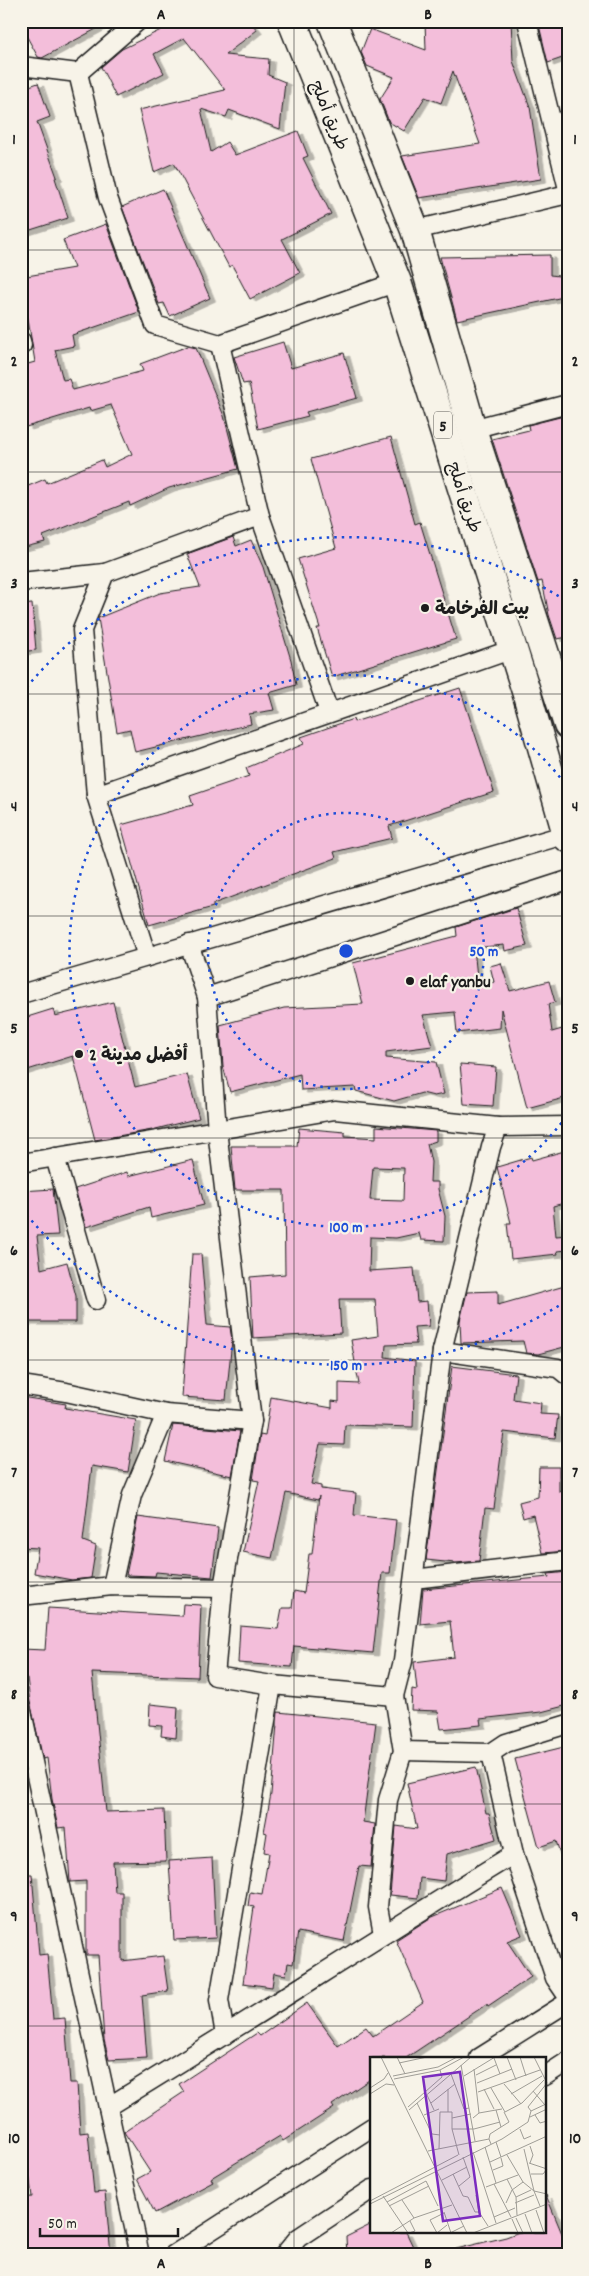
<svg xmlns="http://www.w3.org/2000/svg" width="589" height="2276" font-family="Dekko,'Playpen Sans Arabic',sans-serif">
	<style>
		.building { fill: #f3beda; stroke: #1c1c1c; fill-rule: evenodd; filter: url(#shadow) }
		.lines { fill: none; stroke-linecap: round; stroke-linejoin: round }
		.minor-casing { stroke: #1c1c1c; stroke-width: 21 }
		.trunk-casing { stroke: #1c1c1c; stroke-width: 31 }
		.minor { stroke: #f7f3e8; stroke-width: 18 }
		.trunk { stroke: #f7f3e8; stroke-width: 28 }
		.grid { fill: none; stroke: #1c1c1c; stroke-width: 1; stroke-opacity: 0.55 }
		.ring { fill: none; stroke: #1d4ed8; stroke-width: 2.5; stroke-dasharray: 2.5 5 }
		.poi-dot { fill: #1c1c1c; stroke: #f7f3e8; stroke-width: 2 }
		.labels { text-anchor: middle; stroke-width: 4.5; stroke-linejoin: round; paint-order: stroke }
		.shield { fill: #f7f3e8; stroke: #5e5c59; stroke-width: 1 }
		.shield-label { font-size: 16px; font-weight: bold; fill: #1c1c1c }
		.street-label { font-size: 18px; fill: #1c1c1c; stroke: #f7f3e8 }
		.poi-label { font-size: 18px; font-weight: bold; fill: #1c1c1c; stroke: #f7f3e8; text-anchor: start }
		.inset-road { fill: none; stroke: #9f9d96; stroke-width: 1 }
		.view { fill: #7b2cbf; fill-opacity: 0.15; stroke: #7b2cbf; stroke-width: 2.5 }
		.inset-edge { fill: none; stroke: #1c1c1c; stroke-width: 2.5 }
		.centre { fill: #1d4ed8; stroke: #f7f3e8; stroke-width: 2.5 }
		.ring-label { font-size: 15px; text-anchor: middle; font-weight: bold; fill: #1d4ed8; stroke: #f7f3e8; stroke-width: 4.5; stroke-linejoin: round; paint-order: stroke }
		.neatline { fill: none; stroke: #1c1c1c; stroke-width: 2 }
		.grid-label { font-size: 16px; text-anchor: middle; font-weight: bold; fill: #1c1c1c }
	</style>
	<defs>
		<filter id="shadow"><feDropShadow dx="5.5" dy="3" stdDeviation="0" flood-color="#0004"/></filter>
	</defs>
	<rect width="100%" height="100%" fill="#f7f3e8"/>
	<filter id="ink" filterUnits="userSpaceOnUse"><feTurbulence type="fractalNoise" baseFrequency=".02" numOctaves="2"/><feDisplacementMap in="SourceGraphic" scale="10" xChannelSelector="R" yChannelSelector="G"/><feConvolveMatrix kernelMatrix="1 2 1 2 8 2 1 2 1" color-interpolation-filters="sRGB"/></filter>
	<g filter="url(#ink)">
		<g class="building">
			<path d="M21,21H111L42,58L38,57L21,26Z"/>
			<path d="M164,21H250L257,30L225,55L269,59L268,75L285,82L280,129L229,110L226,117L201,109L211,152L227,142L235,155L298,131L308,156L303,158L331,214L282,239L300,273L250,299L232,265L229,267L174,163L154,172L139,110L225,90L184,38L154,54L164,73L116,97L101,67L122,49L167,27Z"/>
			<path d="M425,21H511L513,61L530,107L541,179L419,198L402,156L480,144L453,71L441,103L425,97L404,131L389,122L380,99L394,77L367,66L361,52L370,29L426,50Z"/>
			<path d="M538,21H568V56L548,63Z"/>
			<path d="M38,83L50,117L37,122L57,177L55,178L68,218L21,233V89Z"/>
			<path d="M163,189L210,298L170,316L164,303L159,304L122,207Z"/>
			<path d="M106,224L139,312L72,335L74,346L55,350L63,380L69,379L73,390L143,371L140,364L188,346L196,348L224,416L238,469L169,488L130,506L129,502L43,536L45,542L21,548V489L45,479L47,483L102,460L105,467L132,454L111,405L90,411L89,408L26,427L21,411V366L35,362L21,277L74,268L63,240Z"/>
			<path d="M550,255V275L568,277V296L457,320L440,257Z"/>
			<path d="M283,342L291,368L344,353L357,398L306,412L308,416L258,429L249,383L243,384L234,357Z"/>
			<path d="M564,416L568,433V637L557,639L549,615L542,581L538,582L492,439L529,430L528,425Z"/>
			<path d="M391,437L415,524L420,522L456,639L332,677L317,628H320L298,559L336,548L311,459Z"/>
			<path d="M233,537L236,546L251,540L263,567L291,660L296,685L269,693L274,710L249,714L251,724L135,752L130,729L117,732L98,618L160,593L200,587L187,554Z"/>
			<path d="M32,604L36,650L21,652V605Z"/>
			<path d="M460,688L494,792L389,826L392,838L334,852L336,858L213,904V907L149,925L121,825L193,805L190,796L249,776L246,768L304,744L301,737L353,719L354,722Z"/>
			<path d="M516,908L527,946L505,951L504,945L474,948L478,987L494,982L490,966L501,963L510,991L549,981L555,1002L548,1004L552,1032L562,1029L568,1053V1097L527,1108L501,1009L500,1028L457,1033L455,1012L423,1015L432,1046L386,1052V1058L436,1062L444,1094L434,1096L422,1093L394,1101L356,1091L355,1087L301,1090L300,1074L230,1092L223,1066L220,1025L284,1008L363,1004L353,963L457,936L456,927Z"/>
			<path d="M113,1002L135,1087L187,1074L199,1118L152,1130L95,1140L73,1056L21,1072V1019L53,1009L55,1016Z"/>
			<path d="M460,1064L496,1067L493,1106L464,1104Z"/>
			<path d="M376,1126L436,1131V1141L427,1144L431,1162L430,1182H438V1189L445,1216L444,1241L421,1240L419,1233L396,1238L370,1237L369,1271L414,1268L417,1302L427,1301L429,1326L414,1327L416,1344L386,1345L385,1357L415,1361L413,1427L345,1425L344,1445L320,1444L311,1484L321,1486V1489L356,1493L354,1515L396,1520L390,1573H382L373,1653L294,1646L292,1667L238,1663L240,1626L278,1629L282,1608H292L294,1591L304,1593L309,1554H312L319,1496L318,1500L286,1493L272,1558L243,1552L259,1481L253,1480L260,1435L265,1436L271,1397L332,1408V1401L339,1402V1383L359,1384L351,1340L378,1336L375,1299H339L341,1333L253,1338L250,1277L285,1274L284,1190H235L231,1146H297L299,1128L345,1132V1136L376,1138ZM373,1167L404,1168L403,1201L370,1200Z"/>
			<path d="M568,1150V1202L553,1206L556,1236L568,1235V1250L557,1251L558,1254L511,1259L507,1223H511L497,1167L531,1157L532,1160Z"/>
			<path d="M193,1160L204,1205L151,1218L149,1207L86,1227L75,1189L127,1172L128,1176Z"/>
			<path d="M53,1189L58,1235L37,1236L41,1269L67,1262L76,1296V1322H21V1191Z"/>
			<path d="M192,1254H201L207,1325L230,1327L232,1340L226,1400L182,1397Z"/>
			<path d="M568,1285V1346L538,1354L526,1353L523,1341L461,1343L460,1321L467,1292L498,1291V1305Z"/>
			<path d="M452,1366L516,1374L513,1399L541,1403L540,1414L558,1415L555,1438L504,1432L494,1509L485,1508L479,1561L455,1563L426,1560Z"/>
			<path d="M21,1397L66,1404L65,1408L136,1420L128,1472L92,1466L83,1541L96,1546L91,1578L72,1580L34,1573L38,1548L21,1547Z"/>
			<path d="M173,1425L240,1431L232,1476L165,1461Z"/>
			<path d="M539,1467H559V1492L568,1490V1551L542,1553L533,1515L523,1518L519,1502L538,1497Z"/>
			<path d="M138,1517L218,1528L212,1577L156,1572L155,1576L126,1575Z"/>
			<path d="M568,1572V1705L541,1712L480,1719L481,1725L441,1729L438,1711L411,1710L412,1689L417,1690L414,1662L454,1657L450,1621L420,1624L423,1589L549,1577L548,1574Z"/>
			<path d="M183,1604L201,1605L198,1677L92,1673L106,1812L164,1810L166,1861L113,1862L115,1892H122V1961L163,1956L168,1991L142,1995L147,2058L109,2060L104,2040L98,1955H86V1881L70,1882L66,1827L58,1828L52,1799L47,1758L43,1759L30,1702L27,1678L21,1677V1649L45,1650L48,1608L182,1616Z"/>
			<path d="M150,1704L178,1707L176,1738L161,1736L162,1726L149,1725Z"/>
			<path d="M278,1712L376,1722L363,1822L375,1824L371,1867L359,1866L344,1941L298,1932L293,1964L288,1963L286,1975L274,1973L272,1987L243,1983L254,1907L248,1906L250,1892L262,1894L269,1853L264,1852L267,1833L264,1832L271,1794Z"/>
			<path d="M568,1746V1868L565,1869L556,1841L539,1847L515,1759Z"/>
			<path d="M476,1767L486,1813H489L496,1839L447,1854L444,1881L420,1878L418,1898L390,1895L396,1826L417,1829L407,1783Z"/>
			<path d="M212,1858L216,1938L174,1940L169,1861Z"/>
			<path d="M21,1874H32L39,1955L47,1954L53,2019L65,2018L70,2083H77L80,2133L88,2132L94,2193L105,2192L111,2255H21V2198L32,2197L21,2110Z"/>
			<path d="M502,1888L522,1935L507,1941L531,1977L488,2006L487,2004L406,2058H372V2078L332,2105L334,2108L283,2141L280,2136L211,2178L213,2182L155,2213L137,2179L150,2172L124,2132L184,2092L179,2084L257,2033L260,2036L307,2003L338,2046L366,2027L373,2036L423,2002L396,1940L430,1918Z"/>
			<path d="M546,2195L568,2248V2255H457L456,2249L506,2237L519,2232H545Z"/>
			<path d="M372,2224V2232H406L417,2255H347L346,2237Z"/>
		</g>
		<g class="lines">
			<defs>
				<g id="minor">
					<path d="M527,21L568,189"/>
					<path d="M21,66L78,73L108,198L155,325L220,344L397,282"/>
					<path d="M78,73L138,21"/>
					<path d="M552,125L568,120"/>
					<path d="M415,230L568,194"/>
					<path d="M21,341L22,345"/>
					<path d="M220,344L260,516L329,712"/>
					<path d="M472,429L568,404"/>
					<path d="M21,582L105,573"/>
					<path d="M96,795L513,649"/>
					<path d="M189,944L207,997L217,1130L252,1421L223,1588L215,1676L272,1685L394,1696L403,1661L442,1351L491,1147L498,1127"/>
					<path d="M147,957L96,795L82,630L105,573L260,516"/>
					<path d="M21,994L567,834"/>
					<path d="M207,997L568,880"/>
					<path d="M55,1157L96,1300"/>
					<path d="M21,1163L335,1110L498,1127L568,1126"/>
					<path d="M442,1351L558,1368L568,1376"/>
					<path d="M21,1385L66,1392L166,1414L252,1421"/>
					<path d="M422,1578L568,1561"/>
					<path d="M112,1586L132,1495L166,1414"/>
					<path d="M21,1596L112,1586L223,1588"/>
					<path d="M21,1707L140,2255"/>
					<path d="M403,1751L491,1753L506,1743L568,1724"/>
					<path d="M491,1753L514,1854L555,1978L568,1997"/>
					<path d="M383,1934L378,1907L388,1800L403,1751L394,1696"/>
					<path d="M225,2035L219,2000L272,1685"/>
					<path d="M479,2058L568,2002"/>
					<path d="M545,2076L568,2061"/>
					<path d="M108,2107C244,2024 378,1937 514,1854"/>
					<path d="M173,2255L372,2127"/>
					<path d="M284,2255L298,2238L372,2189"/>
				</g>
				<g id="trunk">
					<path d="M292,21L397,282L526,691L568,838"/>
					<path d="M332,21L415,230L472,429L568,725"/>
				</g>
			</defs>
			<use href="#minor" class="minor-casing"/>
			<use href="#trunk" class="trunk-casing"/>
			<use href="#minor" class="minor"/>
			<use href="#trunk" class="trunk"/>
		</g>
	</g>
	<path class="grid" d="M294,21V2255M21,250H568M21,472H568M21,694H568M21,916H568M21,1138H568M21,1360H568M21,1582H568M21,1804H568M21,2026H568"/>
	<g class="ring">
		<circle cx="346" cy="951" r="138"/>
		<path d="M566 1117A276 276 0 1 1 566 785"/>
		<path d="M565 1302A414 414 0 0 1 22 1209M22 693A414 414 0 0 1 565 600"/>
	</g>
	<g class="poi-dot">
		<circle cx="425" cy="608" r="5"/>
		<circle cx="410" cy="981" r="5"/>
		<circle cx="79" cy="1054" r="5"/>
	</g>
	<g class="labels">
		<rect class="shield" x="434" y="411.5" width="18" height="27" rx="4"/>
		<g class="shield-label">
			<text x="443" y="431">5</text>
		</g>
		<g class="street-label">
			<text transform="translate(330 115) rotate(68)" y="6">طريق أملج</text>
			<text transform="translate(465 497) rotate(72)" y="6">طريق أملج</text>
		</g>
		<g class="poi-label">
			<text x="435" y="614">بيت الفرخامة</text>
			<text x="420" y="987">elaf yanbu</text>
			<text x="89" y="1060">2 أفضل مدينة</text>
		</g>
	</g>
	<g transform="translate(370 2057)">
		<rect width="176" height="176" fill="#f7f3e8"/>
		<path class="inset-road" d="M11,0L97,176M27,0L35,17M137,0L146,23M150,0L156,19M124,1L130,17M29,6L57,0M91,8L105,84M81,17L94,52L99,51M106,18L126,8M23,19L68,10L87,0M94,19L125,0M24,22L70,13L94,0M107,26L142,12M134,27L151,47M0,31L14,22L18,16M121,31L135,55L152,46L174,23M78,32V55M114,32L124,52M163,34L175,48M108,35L170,13M0,37L16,27L24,28M141,37L172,19M57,38L64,53M47,46L62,77L70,78M61,46L85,27M38,50L72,20L70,13M39,53L101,0M161,54L176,47M109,56L126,53M54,58L69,52M165,58L170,66L177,64M160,60L177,52M82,61L101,57M103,61L109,56L104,12M131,70L126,53L132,52M82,72H104L130,65M150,72L154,82L161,79M119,82L120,77L139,65L134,55M126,85L131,100M160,89L163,98L160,106M115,90L126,126M69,92L70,55H82V72L89,98M154,92L164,134L177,137M58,94L119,82L121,87M103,95L126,166M137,98L153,125L164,134L170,149M120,105L177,79M159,106L177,112M123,113L133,109L131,101M83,117L93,139L98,140L105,155H109L118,169M161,117H173L177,112M137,122L146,140L147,158M72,123L97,110M124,127L141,160M89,129L100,120L93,100M116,130L148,118M106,138L109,156M13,139L38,176M146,140L161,133M32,143L44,161M0,144L88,98M17,145L56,124L68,149M136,146L142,133L153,125M145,146L164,138M0,147L132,82L158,65L161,54L158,50L177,26L164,0M19,149L59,129M166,153L174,176M74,155L81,176M74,156L60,163L67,176L77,168M155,157L162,176M124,160L145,151M146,161L153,176M142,162L148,176M21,176L44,161L82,148M39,176L45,174L40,164M80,176L94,169M103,176L177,147"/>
		<path class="view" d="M90,15L110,159L73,164L53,20Z"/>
		<rect width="176" height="176" class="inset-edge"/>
	</g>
	<circle cx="346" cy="951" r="8" class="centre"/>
	<g class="ring-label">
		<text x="484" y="956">50 m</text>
		<text x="346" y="1232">100 m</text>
		<text x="346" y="1370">150 m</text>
	</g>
	<rect width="589" height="2276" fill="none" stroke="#f7f3e8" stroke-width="55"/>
	<path d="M40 2228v8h138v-8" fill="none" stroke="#1c1c1c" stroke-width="2.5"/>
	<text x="48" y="2228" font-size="15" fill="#1c1c1c" stroke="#f7f3e8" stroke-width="4" paint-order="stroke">50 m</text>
	<rect x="28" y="28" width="534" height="2220" class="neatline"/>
	<g class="grid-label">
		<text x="161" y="19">A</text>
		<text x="428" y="19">B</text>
		<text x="14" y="144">1</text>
		<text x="575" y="144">1</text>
		<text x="14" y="366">2</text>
		<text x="575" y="366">2</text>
		<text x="14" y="588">3</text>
		<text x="575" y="588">3</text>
		<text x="14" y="811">4</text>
		<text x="575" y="811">4</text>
		<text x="14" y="1033">5</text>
		<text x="575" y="1033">5</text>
		<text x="14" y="1255">6</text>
		<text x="575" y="1255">6</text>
		<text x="14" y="1477">7</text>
		<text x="575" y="1477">7</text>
		<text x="14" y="1699">8</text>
		<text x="575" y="1699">8</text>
		<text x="14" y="1921">9</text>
		<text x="575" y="1921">9</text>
		<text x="14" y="2143">10</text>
		<text x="575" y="2143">10</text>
		<text x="161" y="2268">A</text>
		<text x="428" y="2268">B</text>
	</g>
</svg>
